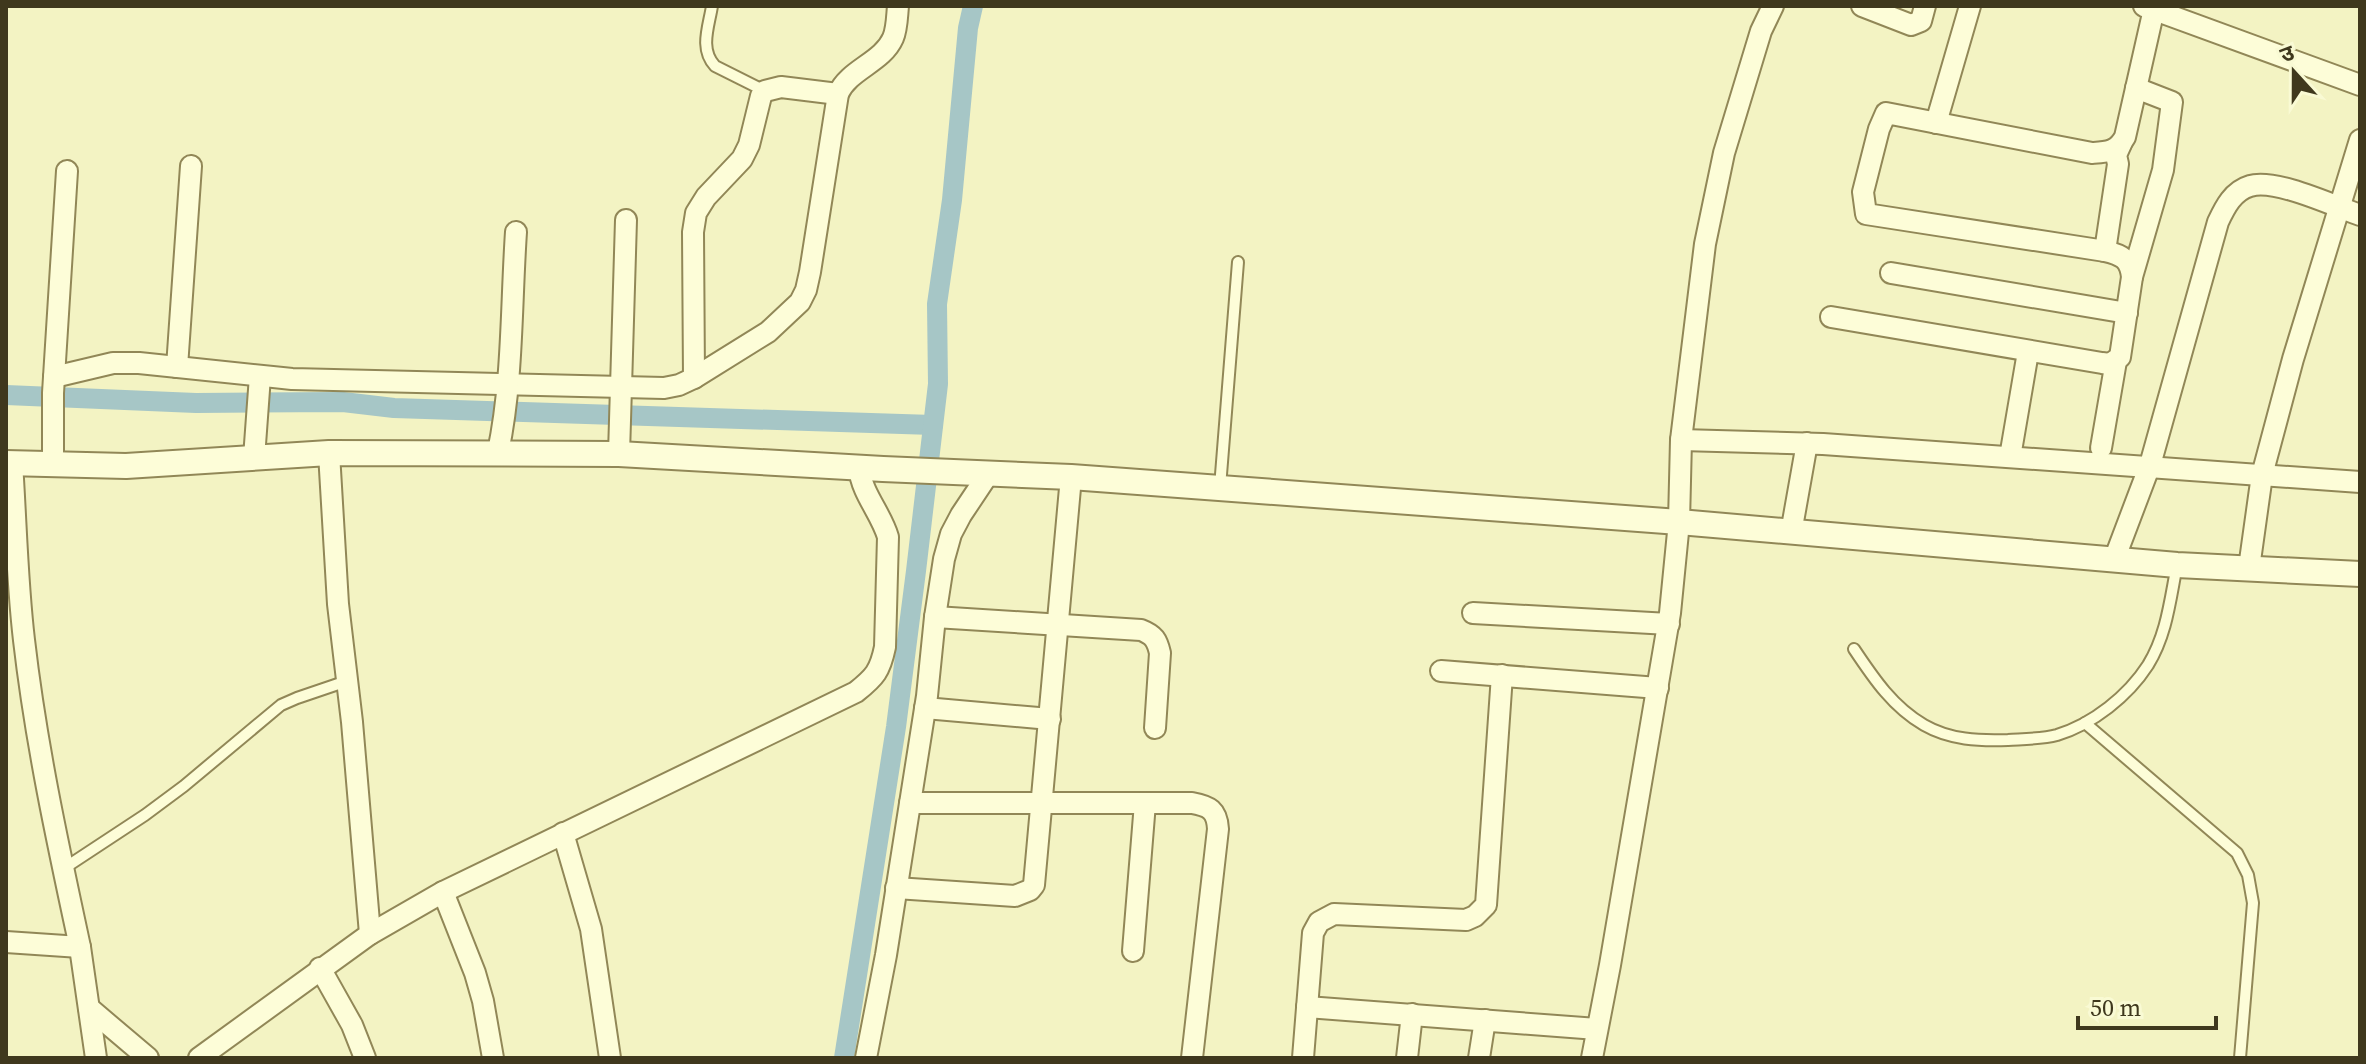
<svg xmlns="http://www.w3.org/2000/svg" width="2366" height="1064" font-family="'Source Serif 4','Noto Sans Devanagari',serif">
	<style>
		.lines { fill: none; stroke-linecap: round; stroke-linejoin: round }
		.canal { stroke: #a6c6c6; stroke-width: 20 }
		.service-casing { stroke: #918757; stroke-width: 14 }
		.minor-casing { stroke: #918757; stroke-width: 24 }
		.tertiary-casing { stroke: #918757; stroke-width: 28 }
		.service { stroke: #fdfdd8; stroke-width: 10 }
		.minor { stroke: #fdfdd8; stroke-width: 20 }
		.tertiary { stroke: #fdfdd8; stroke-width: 24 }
	</style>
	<rect width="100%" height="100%" fill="#f3f3c3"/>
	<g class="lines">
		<g class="canal">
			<path d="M6,395L196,403L343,402L394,408L933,425"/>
			<path d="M844,1058L896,727L916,571L938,384L937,304L952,200L968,28L973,6"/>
		</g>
		<defs>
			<g id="service">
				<path d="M712,6C709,26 699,49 715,66L765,91"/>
				<path d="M1220,487L1238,262"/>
				<path d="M1854,649C1874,679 1893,707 1924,725C1950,740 1979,741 2008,740C2024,739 2042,739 2057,735C2093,724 2128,696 2148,665C2167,634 2170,600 2177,565"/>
				<path d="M2085,723L2237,853L2248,875L2253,903L2240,1058"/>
				<path d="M63,869L145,815L184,786L281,705L297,698L347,681"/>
			</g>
			<g id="minor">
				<path d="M1862,6L1911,25L1921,21L1925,6"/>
				<path d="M2144,6L2360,85"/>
				<path d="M1936,123L1970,6"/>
				<path d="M2105,251L2118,164L2116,155L2121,144"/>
				<path d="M1891,273L2127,313"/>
				<path d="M2132,277L2163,170L2172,102L2136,88"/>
				<path d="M1831,317L2102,363L2110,364L2120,357L2132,277C2130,259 2122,255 2105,251L1866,214L1863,192L1879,129L1886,113L2092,153C2107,152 2117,152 2125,137L2154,9"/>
				<path d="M177,367L191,166"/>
				<path d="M54,377L113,363H139L292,379L664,388L679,385L694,378L768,332L800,302L806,290L810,272L838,94C849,69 882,63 893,38C897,29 897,16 898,6"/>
				<path d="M694,378L693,232L696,213L706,197L742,159L749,145L761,96L765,91L781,87L838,94"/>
				<path d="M1681,440L1823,444L2360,482"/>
				<path d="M2101,448L2116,361"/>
				<path d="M498,452C513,381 511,305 516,232"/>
				<path d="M619,454L626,220"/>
				<path d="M2010,457L2028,352"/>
				<path d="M254,458L260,376"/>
				<path d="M53,465V393L67,171"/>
				<path d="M1791,533L1807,443"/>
				<path d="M2114,560L2150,465L2218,222C2225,207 2233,191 2250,186C2275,178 2334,206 2360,215"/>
				<path d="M2249,568L2262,475L2293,359L2360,140"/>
				<path d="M1473,613L1669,624"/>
				<path d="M935,617L1141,630C1154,635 1157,640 1160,653L1155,728"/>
				<path d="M1441,671L1658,688"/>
				<path d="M925,708L1050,719"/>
				<path d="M910,803H1192C1209,806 1217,810 1218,829L1192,1058"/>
				<path d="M563,833L591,929L610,1058"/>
				<path d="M896,888L1015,896L1030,890L1034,885L1071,477"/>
				<path d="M443,892L475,973L483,1001L493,1058"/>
				<path d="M370,934L443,892L856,692C875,677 880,671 885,647L888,537C881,513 862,494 859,468"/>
				<path d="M6,942L80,947C58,845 36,744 24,640C17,581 16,522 12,463"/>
				<path d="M80,947L96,1058"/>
				<path d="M1133,951L1145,803"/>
				<path d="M320,968L352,1025L365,1058"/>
				<path d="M1307,1007L1597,1029"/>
				<path d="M89,1008L148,1058"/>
				<path d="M199,1058L370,934L352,722L338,604L329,453"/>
				<path d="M866,1058L886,955L927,696L935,617L944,559L951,534L961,515L989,473"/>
				<path d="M1303,1058L1313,933L1319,922L1334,914L1466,920L1475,916L1486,905L1502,675"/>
				<path d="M1407,1058L1412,1014"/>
				<path d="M1479,1058L1485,1020"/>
				<path d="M1592,1058L1610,965L1670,613L1679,522L1681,440L1705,244L1724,153L1761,31L1773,6"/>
			</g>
			<path id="tertiary" d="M6,463L126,466L329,453L619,454L883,469L1071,477L1679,522L2177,565L2360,574"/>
		</defs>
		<use href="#service" class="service-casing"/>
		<use href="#minor" class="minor-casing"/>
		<use href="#tertiary" class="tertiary-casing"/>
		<use href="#service" class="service"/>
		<use href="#minor" class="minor"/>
		<use href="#tertiary" class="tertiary"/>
	</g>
	<rect width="2366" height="1064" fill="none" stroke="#3f381d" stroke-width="16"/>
	<g transform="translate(2294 72) rotate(339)" stroke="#f9fad4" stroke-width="6" paint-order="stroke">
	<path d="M0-6L14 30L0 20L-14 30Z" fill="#3f381d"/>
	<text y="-12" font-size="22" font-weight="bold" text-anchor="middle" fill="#3f381d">उ</text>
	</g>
	<path d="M2078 1016v12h138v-12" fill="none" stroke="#3f381d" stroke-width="4"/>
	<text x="2090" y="1016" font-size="24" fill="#3f381d" stroke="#f9fad4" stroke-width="6" paint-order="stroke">50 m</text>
</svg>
